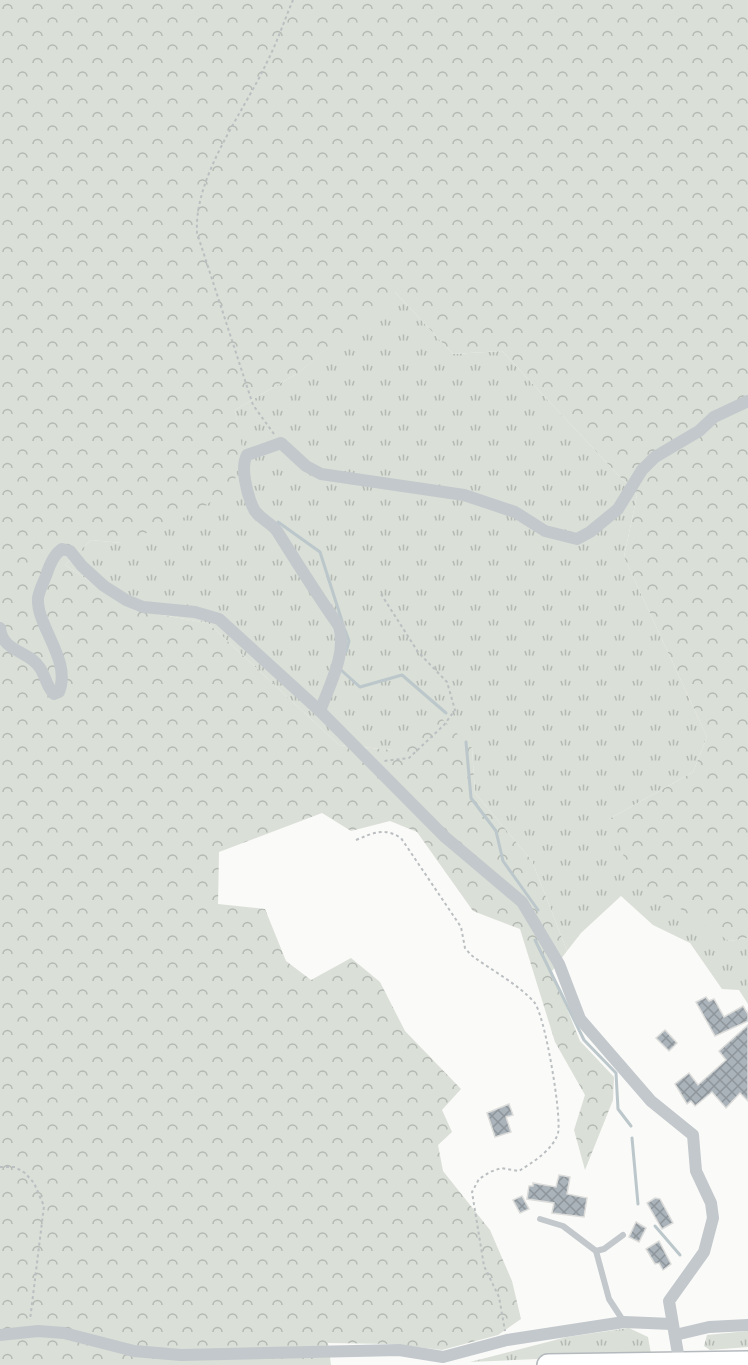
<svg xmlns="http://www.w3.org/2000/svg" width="748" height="1365" font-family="'Work Sans',sans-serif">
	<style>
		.grass { fill: url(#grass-tufts) }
		.forest { fill: url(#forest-crowns) }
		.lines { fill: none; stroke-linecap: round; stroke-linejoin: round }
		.stream { stroke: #bbc7cb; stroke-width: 3 }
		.building { fill: url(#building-cross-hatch); stroke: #dcdcda; stroke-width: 1.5 }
		.motorway-casing { stroke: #b4b9bd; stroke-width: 24 }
		.path { stroke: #bbbfc2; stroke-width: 2; stroke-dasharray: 3 3; stroke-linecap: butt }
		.service { stroke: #c3c8cc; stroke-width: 6 }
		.minor { stroke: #c3c8cc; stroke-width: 12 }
		.motorway { stroke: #fff; stroke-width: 21 }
	</style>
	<defs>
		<pattern id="grass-tufts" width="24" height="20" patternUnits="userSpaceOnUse" patternTransform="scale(1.5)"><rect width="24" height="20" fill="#dadfd7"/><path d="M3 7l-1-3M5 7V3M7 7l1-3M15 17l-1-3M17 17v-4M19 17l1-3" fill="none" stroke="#b4b9b4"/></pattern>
		<pattern id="forest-crowns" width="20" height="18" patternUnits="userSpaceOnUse" patternTransform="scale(1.5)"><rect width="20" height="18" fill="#dadfd7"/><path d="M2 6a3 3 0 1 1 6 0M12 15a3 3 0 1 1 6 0" fill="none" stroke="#b4b9b4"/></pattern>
		<pattern id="building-cross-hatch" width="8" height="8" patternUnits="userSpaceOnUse" patternTransform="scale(1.5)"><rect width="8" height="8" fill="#aab3b9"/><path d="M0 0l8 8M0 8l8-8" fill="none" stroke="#8e969c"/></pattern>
	</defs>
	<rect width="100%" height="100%" fill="#fafaf8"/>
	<g class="grass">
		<path d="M394,291L453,354L502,351L637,495L624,557L707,737L693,772L609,819L729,941L748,938V1004L739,990L722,989L690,943L653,925L621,896L581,933L567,951L532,861L475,793L472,748L393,750L339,745L208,623L134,610L65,565L91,540L122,543L241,447L235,410L298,373Z"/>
		<path d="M629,1328L648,1337L651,1354L470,1362L567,1337Z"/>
		<path d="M748,1331V1347L710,1350L704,1346L707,1335Z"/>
	</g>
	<path class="forest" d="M0,0H748V938L729,941L632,877L609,819L693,772L707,737L624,557L637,495L502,351L453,354L395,292L298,373L235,410L242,447L233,489L181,519L122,543L91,540L65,565L134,610L208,623L339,745L393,750L441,718L472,748L475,793L532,861L567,951L552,971L580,1041L614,1077L613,1100L585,1170L574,1130L585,1095L555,1042L520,929L473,911L417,832L390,821L351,831L322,813L219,852L218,904L265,909L286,961L311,980L351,958L380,982L405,1031L461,1089L442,1110L452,1132L438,1145L443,1171L490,1230L512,1281L521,1319L498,1335L442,1350L392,1344L328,1343L331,1365H0Z"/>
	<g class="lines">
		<g class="stream">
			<path d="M278,522L320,552L342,621"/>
			<path d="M345,630L349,641L346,652"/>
			<path d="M341,670L360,687L402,675L446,713"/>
			<path d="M466,742L471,798L496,831L503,861L538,910"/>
			<path d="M535,940L584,1040L616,1073L618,1109L631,1126"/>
			<path d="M632,1138L638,1204"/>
			<path d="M655,1226L680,1255"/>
		</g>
	</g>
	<g class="building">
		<path d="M706,997L709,1001L714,999L724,1017L743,1006L748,1014V1021L715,1036L696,1002Z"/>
		<path d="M748,1025V1101L740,1093L726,1108L712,1092L695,1106L691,1101L687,1104L675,1084L689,1073L698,1085L726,1060L719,1051Z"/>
		<path d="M665,1030L677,1043L669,1051L656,1038Z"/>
		<path d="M509,1104L513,1115L506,1117L511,1132L495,1137L487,1113Z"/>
		<path d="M559,1175L570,1177L567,1194L587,1198L584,1217L552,1213L554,1203L527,1199L529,1186H533V1183L556,1187Z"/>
		<path d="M522,1196L529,1209L520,1213L513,1200Z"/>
		<path d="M655,1198L660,1199L673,1223L662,1229L647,1203Z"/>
		<path d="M636,1222L646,1228L639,1242L629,1237Z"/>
		<path d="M659,1241L671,1264L663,1270L659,1263L655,1264L646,1249Z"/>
	</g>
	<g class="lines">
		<defs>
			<path id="motorway" d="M548,1365L748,1362"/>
		</defs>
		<use href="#motorway" class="motorway-casing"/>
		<g class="path">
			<path d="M274,434L253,405L197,233C194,176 242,115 266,64C277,43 284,21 293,0"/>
			<path d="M381,594L418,652L447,682L455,710L444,725L409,758L384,761"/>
			<path d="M356,840C373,833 384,827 401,838L461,927L465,948L471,955C491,970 518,984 534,1002C545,1014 562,1117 558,1133C553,1150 533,1162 519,1171L501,1168L490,1172L479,1179L472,1192L484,1266L499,1297L505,1331"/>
			<path d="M0,1167H15L25,1173L34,1183L44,1206L30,1320"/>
		</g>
		<g class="service">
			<path d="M540,1219L563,1226L596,1251L609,1299L624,1322"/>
			<path d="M596,1251L604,1249L623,1235"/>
		</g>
		<g class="minor">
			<path d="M0,628C2,652 30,651 40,668C46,677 46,686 54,694L59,692C72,660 36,626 38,598C39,591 43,583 46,576C49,566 53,555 62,549L70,551L82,566L104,586L126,600L143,607L195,612L219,619L320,711L445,837L522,902L559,964L580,1019L651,1101L693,1135L696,1171L711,1203L713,1218L704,1252L669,1301L678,1354"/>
			<path d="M320,711C330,684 347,653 339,626C317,595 297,563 277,531C270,521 256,518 252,505C247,493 240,467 247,455L281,443L306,466L321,474L464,495L515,512L545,531L577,539L590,532L618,509L642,470L655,457L699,431L714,417L748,401"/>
			<path d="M0,1335L38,1331L64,1333L134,1351L181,1355L399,1350L443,1357L507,1340L624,1322L672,1324"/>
			<path d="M675,1335L709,1327L748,1325"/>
		</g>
		<use href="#motorway" class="motorway"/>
	</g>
</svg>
